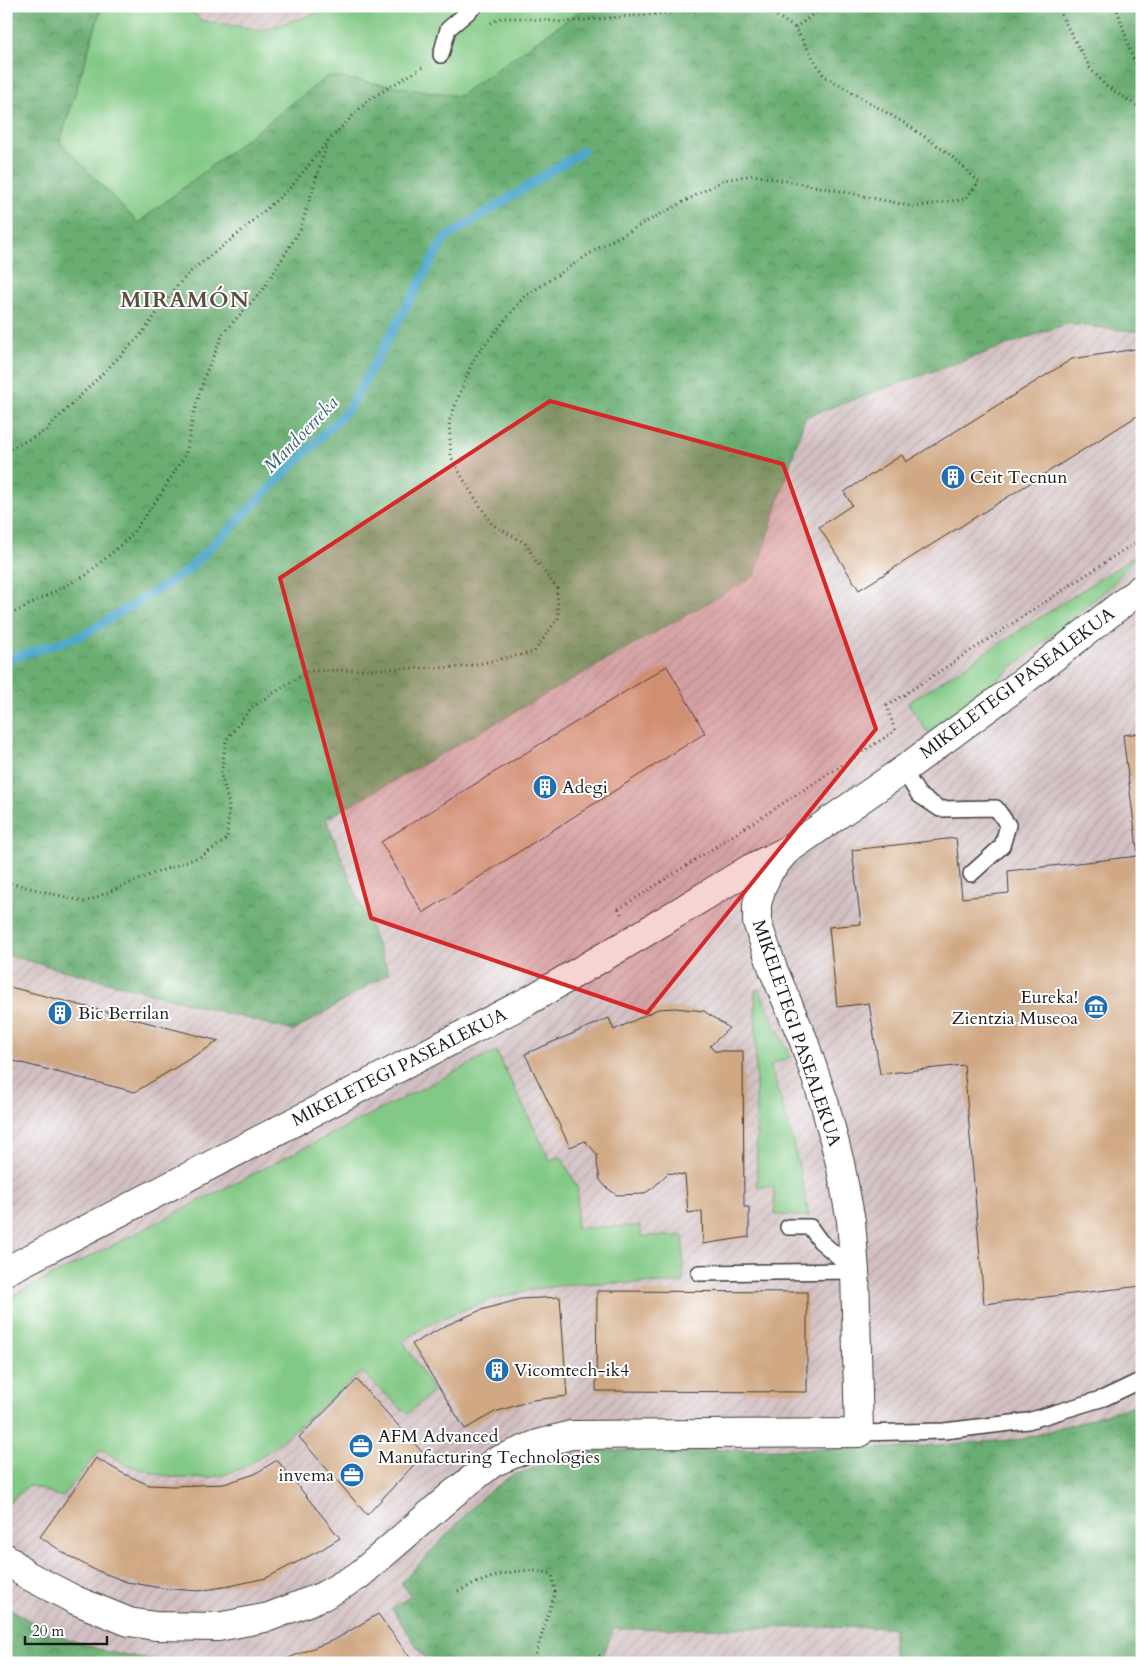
<svg xmlns="http://www.w3.org/2000/svg" width="1148" height="1669" font-family="Cardo,serif">
	<style>
		.industrial { fill: url(#industrial-furrows) }
		.grass { fill: #82c985; stroke: #4f7250 }
		.forest { fill: url(#forest-crowns); stroke: #426447 }
		.lines { fill: none; stroke-linecap: round; stroke-linejoin: round }
		.stream { stroke: #4ea6cb; stroke-width: 9 }
		.building { fill: #d0a984 }
		.service-casing { stroke: #3d3b39; stroke-width: 18 }
		.minor-casing { stroke: #3d3b39; stroke-width: 30 }
		.path { stroke: #3d3b39; stroke-width: 3; stroke-dasharray: 1 4; stroke-linecap: butt }
		.service { stroke: #fff; stroke-width: 15 }
		.minor { stroke: #fff; stroke-width: 28 }
		.marked { fill: #d62828; fill-opacity: 0.2; stroke: #d62828; stroke-width: 4; stroke-linejoin: round }
		.labels { text-anchor: middle; stroke-width: 4; stroke-linejoin: round; paint-order: stroke }
		.poi-label { font-size: 18px; fill: #1c1c1c; stroke: #fff; text-anchor: start }
		.street-label { font-size: 18px; fill: #1c1c1c; stroke: #fff }
		.water-label { font-size: 19px; font-style: italic; fill: #356174; stroke: #fff }
		.district-label { font-size: 22px; font-weight: bold; letter-spacing: 1px; fill: #5b4d40; stroke: #fff }
	</style>
	<defs>
		<pattern id="industrial-furrows" width="10" height="10" patternUnits="userSpaceOnUse" patternTransform="scale(1.25)"><rect width="10" height="10" fill="#d2bfc1"/><path d="M-1 1l2-2M0 10L10 0M9 11l2-2" fill="none" stroke="#b4a4a5"/></pattern>
		<pattern id="forest-crowns" width="20" height="18" patternUnits="userSpaceOnUse" patternTransform="scale(1.25)"><rect width="20" height="18" fill="#69ad72"/><path d="M2 6a3 3 0 1 1 6 0M12 15a3 3 0 1 1 6 0" fill="none" stroke="#568c5d"/></pattern>
	</defs>
	<rect width="100%" height="100%" fill="#fff"/>
	<filter id="ink" filterUnits="userSpaceOnUse"><feTurbulence type="fractalNoise" baseFrequency=".02" numOctaves="2"/><feDisplacementMap in="SourceGraphic" scale="10" xChannelSelector="R" yChannelSelector="G"/><feConvolveMatrix kernelMatrix="1 2 1 2 8 2 1 2 1" color-interpolation-filters="sRGB"/></filter>
	<filter id="wash" filterUnits="userSpaceOnUse"><feTurbulence type="fractalNoise" baseFrequency=".0096" numOctaves="4" result="noise"/><feDisplacementMap in="SourceGraphic" scale="20" xChannelSelector="R" yChannelSelector="G"/><feGaussianBlur stdDeviation="1.12" result="paint"/><feColorMatrix in="noise" values="0 0 0 0 0 0 0 0 0 0 0 0 0 0 0 0 0 1.4 0 .05"/><feComposite in="paint" operator="in"/></filter>
	<g filter="url(#wash)">
		<rect width="100%" height="100%" fill="#f9ebdc"/>
		<g class="industrial">
			<path d="M184,6H331L324,11L263,30L203,21Z"/>
			<path d="M1066,324L1142,332V1401L1135,1405L1023,1439L898,1448L893,1663H6V955L294,1031L388,973L326,819L755,577L805,417Z"/>
		</g>
		<g class="grass">
			<path d="M101,6H184L203,21L263,30L324,11L331,6H587L459,96L328,76L138,223L60,142L101,9Z"/>
			<path d="M1140,553L1110,587L991,685L928,733L908,703Z"/>
			<path d="M759,989L790,1057L770,1065C786,1115 800,1164 809,1216L775,1215L774,1187H757L755,990Z"/>
			<path d="M496,1051L550,1160L561,1156L578,1189L576,1228L640,1226L641,1236H683V1283H580L535,1289L493,1299L457,1312L428,1325L403,1341L433,1391L407,1414L362,1372C342,1389 321,1407 301,1424C280,1442 258,1463 232,1472C199,1484 155,1477 124,1463C116,1459 108,1453 101,1449L62,1497L29,1485L6,1505V1303L16,1294Z"/>
		</g>
		<g class="forest">
			<path d="M6,6H101V9L60,142L138,223L328,76L459,96L587,6H1139V13L1142,26V332L1066,324L805,417L755,576L326,819L389,973L294,1031L6,955Z"/>
			<path d="M1142,1401V1663H893V1627L613,1629L601,1663H428L392,1609L411,1595L401,1583L483,1496L511,1476L568,1456L599,1451L898,1448L1023,1439L1135,1405Z"/>
			<path d="M6,1606L51,1634L108,1652L157,1660V1663H6Z"/>
		</g>
		<g class="lines">
			<path class="stream" d="M6,660L83,635L186,572L349,409L444,239L583,151"/>
		</g>
		<g id="blocks">
			<g class="building">
				<path d="M1142,348V413L859,590L819,527L852,505L844,492L902,455L906,462L1072,359Z"/>
				<path d="M667,666L705,733L423,913L381,842Z"/>
				<path d="M1142,733V1286L984,1304L964,1065L880,1074L869,1003L837,1007L829,927L861,924L852,850L956,838L962,898L1009,893L1008,871L1138,856L1123,735Z"/>
				<path d="M6,986L219,1041L135,1092L6,1059Z"/>
				<path d="M675,1008L704,1011L729,1028L710,1046L714,1051H743L744,1207H749V1237L703,1244L702,1211L688,1213L685,1175L668,1173L653,1188L643,1194L617,1195L607,1188L600,1180L597,1163V1154L585,1141L570,1147L525,1054L609,1018L614,1030L658,1009Z"/>
				<path d="M597,1291L807,1292V1392L596,1391Z"/>
				<path d="M560,1297L567,1396L533,1400L495,1412L465,1429L412,1344L447,1325L481,1310L521,1299Z"/>
				<path d="M357,1380L424,1454L367,1515L299,1437Z"/>
				<path d="M96,1458L122,1473L149,1485L173,1486L224,1484L255,1474L277,1460L340,1538L319,1551L266,1578L230,1586L198,1591L161,1588L127,1582L93,1569L69,1556L40,1537Z"/>
				<path d="M378,1614L414,1663H276L336,1639Z"/>
			</g>
		</g>
	</g>
	<g filter="url(#ink)">
		<use href="#blocks" fill-opacity="0" stroke="#3d3b39" stroke-width="1"/>
		<g class="lines">
			<defs>
				<g id="service">
					<path d="M441,55L448,29L475,6"/>
					<path d="M903,770L919,795L940,809L996,808L1008,825L1002,846L971,874"/>
					<path d="M788,1227H810L820,1241L855,1271"/>
					<path d="M699,1273L855,1271"/>
					<path d="M859,1433L944,1431L1028,1421L1104,1398L1142,1380"/>
				</g>
				<g id="minor">
					<path d="M6,1271L528,1001L636,938L751,868L786,851L903,770L1012,690L1142,588"/>
					<path d="M6,1558L27,1575L75,1600L129,1622L155,1626L218,1627L269,1617L323,1596L358,1576L454,1493L494,1462L538,1444L571,1435L859,1433L855,1271L851,1221L840,1163L825,1105L803,1039L773,969L757,922V904L762,886L770,870L786,851"/>
				</g>
			</defs>
			<use href="#service" class="service-casing"/>
			<use href="#minor" class="minor-casing"/>
			<g class="path">
				<path d="M1056,6L1090,68L1106,86L1142,109"/>
				<path d="M1116,6L1132,56L1142,76"/>
				<path d="M795,28L824,6"/>
				<path d="M6,451L45,431L140,336L177,286L192,270L237,235L291,187L328,141L368,100L423,67"/>
				<path d="M6,617L86,575L129,538L161,494L186,453L193,416L205,375L224,332L262,291L300,230L327,144"/>
				<path d="M6,882L85,902L152,874L202,856L227,839L229,804L221,775L226,740L252,707L308,671L463,667L534,652L558,618L557,588L536,561L525,543L492,524L469,489L451,457L449,421L474,358L524,297L600,247L724,180L753,175L830,189L915,207L965,199L979,182L948,153L906,124L824,76L795,28L766,9L727,8L561,22L522,18H501L491,23"/>
				<path d="M621,914L619,909L895,731L887,706L1142,538"/>
				<path d="M458,1591C488,1578 518,1564 552,1574L555,1592L533,1663"/>
				<path d="M593,1663L599,1655L608,1663"/>
			</g>
			<use href="#service" class="service"/>
			<use href="#minor" class="minor"/>
		</g>
	</g>
	<path class="marked" d="M550,401L783,464L876,729L647,1013L371,918L280,578Z"/>
	<defs>
		<symbol id="building-disc" viewBox="-11 -11 22 22"><circle r="9.5" fill="#1f6fb2" stroke="#fff"/><path d="M-4-6H4V6H1V3H-1V6H-4ZM-2.5-4.3h1.7v1.8h-1.7ZM.8-4.3h1.7v1.8H.8ZM-2.5-1h1.7V.8h-1.7ZM.8-1h1.7V.8H.8Z" fill="#fff"/></symbol>
		<symbol id="museum-disc" viewBox="-11 -11 22 22"><circle r="9.5" fill="#1f6fb2" stroke="#fff"/><path d="M0-6L6-3V-2H-6V-3ZM-5-1h2V3h-2ZM-1-1h2V3h-2ZM3-1h2V3H3ZM-6 4H6V6H-6Z" fill="#fff"/></symbol>
		<symbol id="office-disc" viewBox="-11 -11 22 22"><circle r="9.5" fill="#1f6fb2" stroke="#fff"/><path d="M-6-3h4V-5.5h4V-3h4V5H-6ZM-1-4.5V-3h2v-1.5ZM-6 0V1H6V0Z" fill="#fff"/></symbol>
	</defs>
	<g fill-rule="evenodd">
		<use href="#building-disc" x="939" y="463" width="28" height="28"/>
		<use href="#building-disc" x="531" y="773" width="28" height="28"/>
		<use href="#museum-disc" x="1082" y="993" width="28" height="28"/>
		<use href="#building-disc" x="46" y="999" width="28" height="28"/>
		<use href="#building-disc" x="483" y="1356" width="28" height="28"/>
		<use href="#office-disc" x="347" y="1432" width="28" height="28"/>
		<use href="#office-disc" x="338" y="1461" width="28" height="28"/>
	</g>
	<g class="labels">
		<g class="poi-label">
			<text x="970" y="483">Ceit Tecnun</text>
			<text x="562" y="793">Adegi</text>
			<text x="1078" y="1003" text-anchor="end">Eureka!<tspan x="1078" dy="21">Zientzia Museoa</tspan></text>
			<text x="78" y="1019">Bic Berrilan</text>
			<text x="514" y="1376">Vicomtech-ik4</text>
			<text x="378" y="1442">AFM Advanced<tspan x="378" dy="21">Manufacturing Technologies</tspan></text>
			<text x="334" y="1481" text-anchor="end">invema</text>
		</g>
		<g class="street-label">
			<text transform="translate(1017 683) rotate(-37)" y="6">MIKELETEGI PASEALEKUA</text>
			<text transform="translate(797 1033) rotate(71)" y="6">MIKELETEGI PASEALEKUA</text>
			<text transform="translate(399 1067) rotate(-27)" y="6">MIKELETEGI PASEALEKUA</text>
		</g>
		<g class="water-label">
			<text transform="translate(300 434) rotate(-46)" y="7">Mandoerreka</text>
		</g>
		<g class="district-label">
			<text x="185" y="307">MIRAMÓN</text>
		</g>
	</g>
	<rect width="1148" height="1669" fill="none" stroke="#fff" stroke-width="25"/>
	<path d="M25 1636v8h82v-8" fill="none" stroke="#1c1c1c" stroke-width="2.5"/>
	<text x="32" y="1636" font-size="15" fill="#1c1c1c" stroke="#ffffff" stroke-width="4" paint-order="stroke">20 m</text>
</svg>
